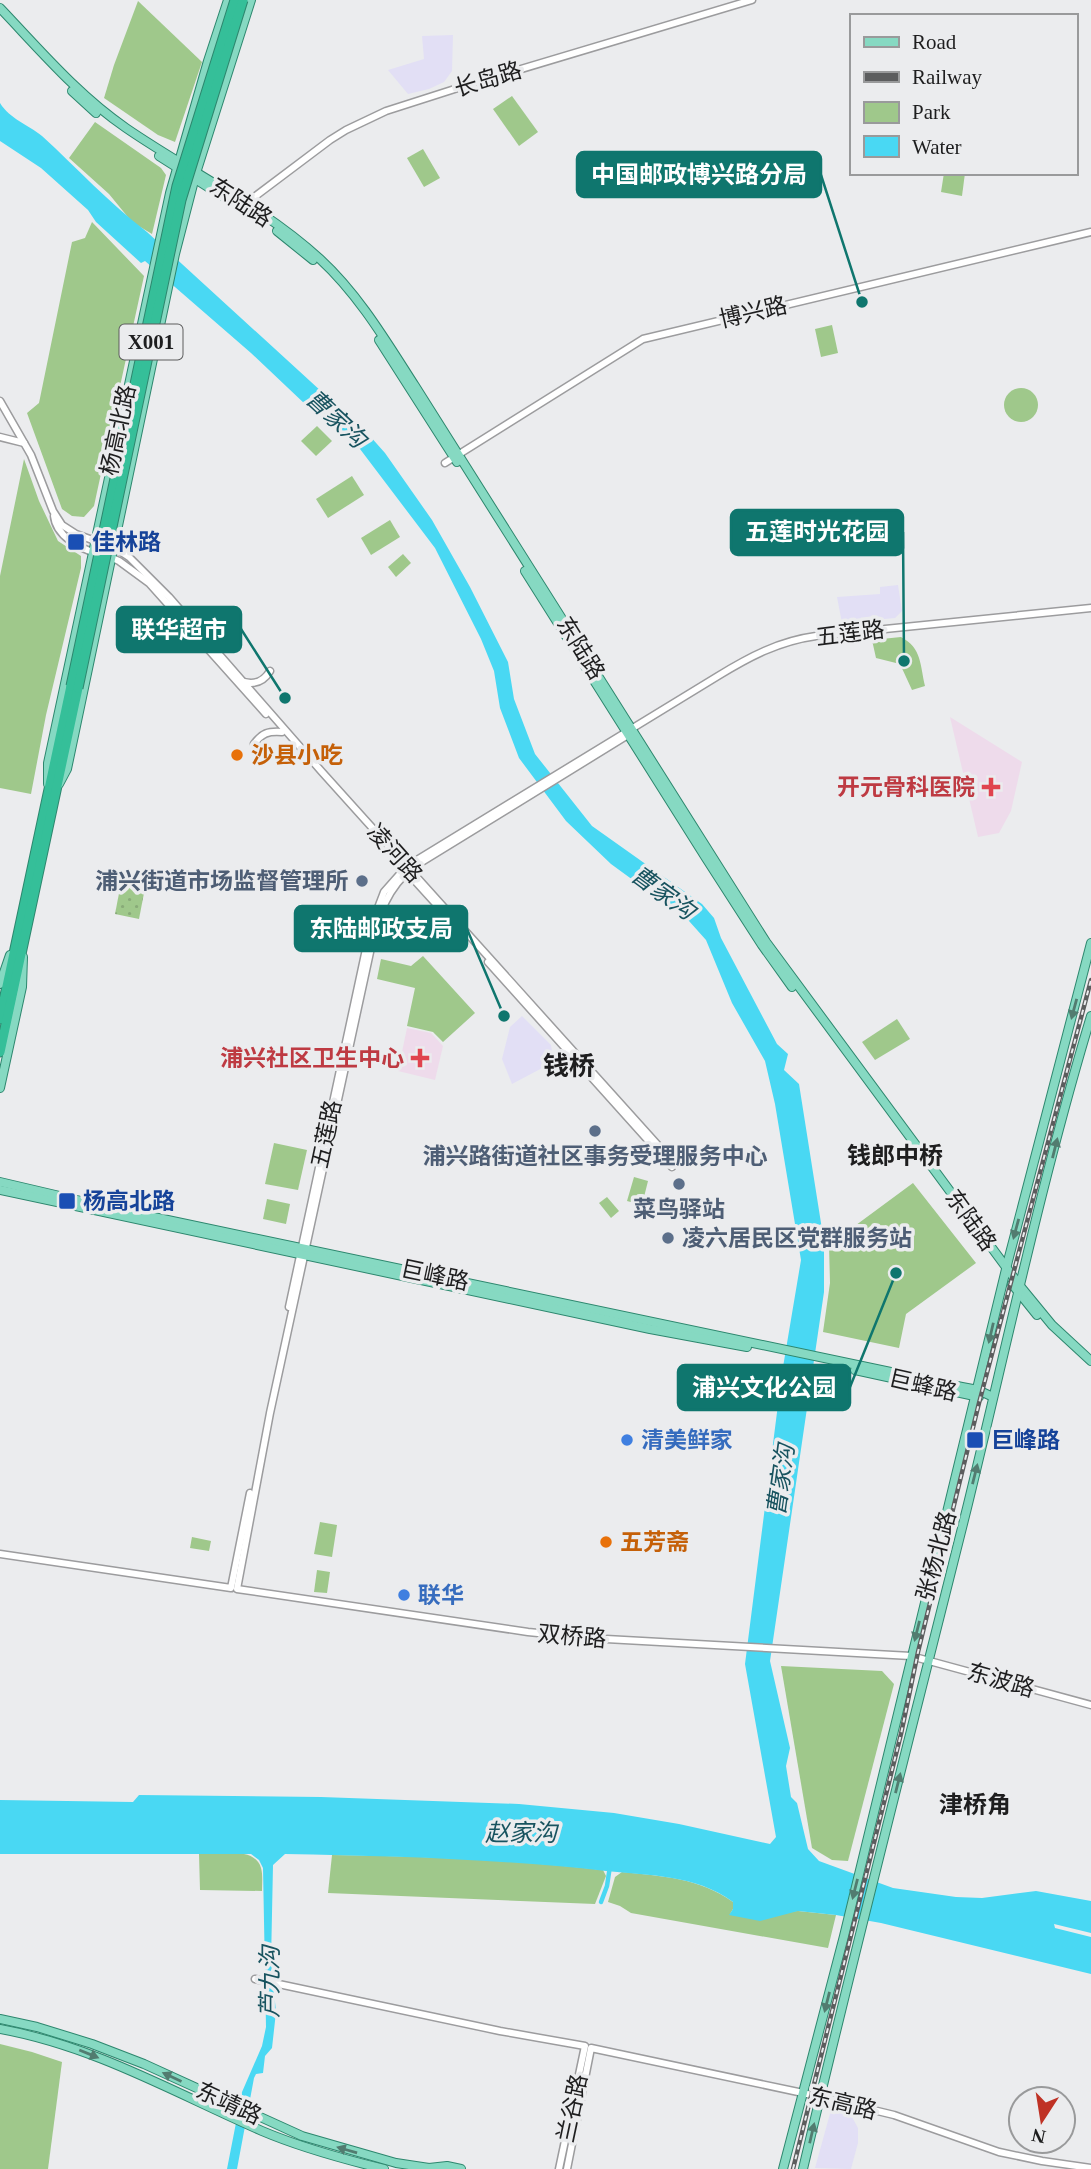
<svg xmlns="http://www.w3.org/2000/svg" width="1091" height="2169" font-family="'Times New Roman','Noto Sans SC',serif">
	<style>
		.commercial { fill: #e2dff5 }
		.medical { fill: #eedbeb }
		.grass { fill: url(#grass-dots) }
		.green { fill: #9fc88b }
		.water { fill: #49d8f3 }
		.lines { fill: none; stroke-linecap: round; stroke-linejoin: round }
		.canal { stroke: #49d8f3; stroke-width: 4.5 }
		.minor-casing { stroke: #9c9c9e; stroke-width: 9 }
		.major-casing { stroke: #2d876e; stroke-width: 10 }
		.highway-casing { stroke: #2d876e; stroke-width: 11 }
		.minor { stroke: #fff; stroke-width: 6 }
		.major { stroke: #86d9c2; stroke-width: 8 }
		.highway { stroke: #35bf99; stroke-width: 9 }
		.rail-casing { stroke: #5c5d5e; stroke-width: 4.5 }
		.rail { stroke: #ebecee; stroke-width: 2; stroke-dasharray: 5; stroke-linecap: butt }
		.highway-bridge-casing { stroke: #2d876e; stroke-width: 11; stroke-linecap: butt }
		.highway-bridge { stroke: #35bf99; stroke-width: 9 }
		.oneway { fill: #527c70 }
		.transit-dot { fill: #1a4fb4; stroke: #ebecee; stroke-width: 2.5 }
		.food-dot { fill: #e8710a; stroke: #ebecee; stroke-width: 2.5 }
		.health-dot { fill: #e0444e; stroke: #ebecee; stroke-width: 2.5 }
		.service-dot { fill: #5c6f8a; stroke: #ebecee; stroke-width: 2.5 }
		.shop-dot { fill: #3f7fe0; stroke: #ebecee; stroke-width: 2.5 }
		.labels { text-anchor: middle; stroke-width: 7; stroke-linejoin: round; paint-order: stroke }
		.shield { fill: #ebecee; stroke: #5c5c5d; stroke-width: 2 }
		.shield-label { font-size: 21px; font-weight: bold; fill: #1e1e1f }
		.street-label { font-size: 23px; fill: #1e1e1f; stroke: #ebecee }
		.transit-label { font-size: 23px; font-weight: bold; fill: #164399; stroke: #ebecee; text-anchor: start }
		.food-label { font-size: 23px; font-weight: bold; fill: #c56008; stroke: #ebecee; text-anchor: start }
		.health-label { font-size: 23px; font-weight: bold; fill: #be3a42; stroke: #ebecee; text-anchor: end }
		.service-label { font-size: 23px; font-weight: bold; fill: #4e5e75; stroke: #ebecee }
		.shop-label { font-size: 23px; font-weight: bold; fill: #366cbe; stroke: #ebecee; text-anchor: start }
		.water-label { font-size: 24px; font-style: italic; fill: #18535f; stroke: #ebecee }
		.neighbourhood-label { font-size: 24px; font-weight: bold; fill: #1e1e1f; stroke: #ebecee }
		.quarter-label { font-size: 26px; font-weight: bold; fill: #1e1e1f; stroke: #ebecee }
		.leader { fill: none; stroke: #0f766e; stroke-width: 2.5 }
		.callout-dot { fill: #0f766e; stroke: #ebecee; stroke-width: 2.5 }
		.callout { fill: #0f766e; stroke: #0f766e; stroke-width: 2.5 }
		.callout-label { font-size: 24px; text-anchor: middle; font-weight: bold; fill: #fff }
	</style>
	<defs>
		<pattern id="grass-dots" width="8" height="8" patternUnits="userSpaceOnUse" patternTransform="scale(1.75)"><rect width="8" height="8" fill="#9fc88b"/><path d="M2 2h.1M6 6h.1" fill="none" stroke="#88ab78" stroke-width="1.8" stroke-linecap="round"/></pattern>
	</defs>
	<rect width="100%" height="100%" fill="#ebecee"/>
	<g class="commercial">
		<path d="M453,35L452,71L444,82L429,89L408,94L388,70L424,59L422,36Z"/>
		<path d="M898,585L902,611L895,618L842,623L837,597L880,594V587Z"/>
		<path d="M522,1016L551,1045L553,1057L546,1066L512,1084L502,1059L510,1027Z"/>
		<path d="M831,2110L852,2117L858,2128V2143L851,2169L815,2168Z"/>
	</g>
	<g class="medical">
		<path d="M950,717L1022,762L1011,811L999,833L978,837Z"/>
		<path d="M407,1028L431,1033L443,1046L435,1080L398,1071Z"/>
	</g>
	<path class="grass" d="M121,883L145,888L139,919L115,914Z"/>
	<g class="green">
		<path d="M138,1L202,62L175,142L158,135L104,98L114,65Z"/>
		<path d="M512,96L538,132L519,146L493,109Z"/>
		<path d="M95,122L161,168L166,175L152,234L132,222L109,194L69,158Z"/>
		<path d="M423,149L440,178L424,187L407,158Z"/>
		<path d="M944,173H965L962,196L941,192Z"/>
		<path d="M92,222L144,276L97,492L94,506L84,517L72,516L62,509L27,413L39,403L72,242L85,238Z"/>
		<path d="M832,325L838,353L821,357L815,329Z"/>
		<circle cx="1021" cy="405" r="17"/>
		<path d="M317,426L332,441L316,456L301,441Z"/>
		<path d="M24,459L39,501L58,541L81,556V568L46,715L31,794L0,788V576Z"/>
		<path d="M352,476L364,495L328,518L316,499Z"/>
		<path d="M390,520L400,537L371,555L361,538Z"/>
		<path d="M403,554L411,563L396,577L388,567Z"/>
		<path d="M901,637C922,648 920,665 925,686L912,690L900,664L876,658L872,640Z"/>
		<path d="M423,956L475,1013L443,1042L433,1032L407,1026L415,988L377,979L381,959L411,966Z"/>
		<path d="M897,1019L910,1039L875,1060L862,1042Z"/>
		<path d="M274,1143L307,1150L298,1190L265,1184Z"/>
		<path d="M634,1177L648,1181L642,1205L627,1201Z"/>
		<path d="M913,1183L976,1263L906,1314L899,1348L823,1332L830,1283L829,1245Z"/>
		<path d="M607,1197L619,1211L611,1218L599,1203Z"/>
		<path d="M267,1199L290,1204L286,1224L263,1219Z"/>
		<path d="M320,1522L337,1525L332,1557L314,1554Z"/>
		<path d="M192,1537L211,1541L209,1551L190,1548Z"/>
		<path d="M317,1570L330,1572L327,1593L314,1592Z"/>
		<path d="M781,1666L882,1671L894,1684L848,1861L832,1860L812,1848Z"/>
		<path d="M199,1854C217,1854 255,1846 261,1868C263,1875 262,1884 262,1891L200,1890Z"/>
		<path d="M332,1855C422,1856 513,1860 603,1870L606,1876L595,1904L328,1893Z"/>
		<path d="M622,1872C661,1876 700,1878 733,1902V1909L730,1914L798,1911L836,1915L828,1948L631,1913L620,1906L608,1902L615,1877Z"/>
		<path d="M0,2044L32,2052L62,2062L48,2169H0Z"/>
	</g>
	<path class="water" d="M0,103C10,119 27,124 42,136C77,168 109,203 147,232L369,435L385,453L432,520L470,587L508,662L514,699L535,754L592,826L702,904L714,918L721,938L777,1044L788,1054L784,1070L799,1084L824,1242V1292L770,1661L790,1748L786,1766L791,1797L797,1803L808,1849L819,1861L893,1888L956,1897L982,1898L1036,1891L1091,1901V1933L1054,1924L1055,1928L1091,1937V1974L881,1923L836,1915L798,1911L760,1921L729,1915L733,1909V1902C695,1874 650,1876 606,1871C499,1859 392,1856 285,1854L273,1865L271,1962L276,2012L272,2048L265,2056L263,2073L256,2074L254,2078L237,2169H227L242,2092L262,2046L266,2027L263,1868L259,1860L251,1854H0V1800L133,1802L139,1795L321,1797L519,1804L614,1813L679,1824L770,1844L776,1837L745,1664L782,1373L801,1260L775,1104L765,1061L732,1003L706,940L689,921L611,864L566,821L519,758L500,708L494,671L481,639L435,548L360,449L306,405L251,353L145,261L141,263L96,222L88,210L41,168L0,141Z"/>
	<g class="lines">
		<path class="canal" d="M601,1902L607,1886L610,1866"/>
		<defs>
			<g id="minor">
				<path d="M245,204L330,140L346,130L386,111L461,87L752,0"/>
				<path d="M0,401L31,455L53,511L62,525L76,534L98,542"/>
				<path d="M0,437L24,443"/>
				<path d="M445,463L643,339L1091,232"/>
				<path d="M54,516C56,536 79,548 96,553"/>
				<path d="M112,546L129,557L169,597L322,772L674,1163"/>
				<path d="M110,557L119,561L149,583L266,714"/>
				<path d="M244,682C256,685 264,681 270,671"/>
				<path d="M630,731L628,735L412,868C388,888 379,913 372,943L270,1413L237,1589L528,1632L588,1638L911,1656L1091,1705"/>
				<path d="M254,744C262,733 268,731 282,732"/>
				<path d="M406,871L446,915"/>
				<path d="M488,962L672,1167"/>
				<path d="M289,1307L371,926L384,892L407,866L718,676C749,657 779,641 816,636L1091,608"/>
				<path d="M0,1554L231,1588L250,1493"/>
				<path d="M255,1979L500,2031L585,2046L559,2169"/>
				<path d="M567,2169L591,2048L803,2093L894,2115L999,2152L1042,2161L1091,2168"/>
			</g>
			<g id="major">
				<path d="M0,8C40,50 78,95 126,128C190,172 262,206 320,259C359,295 386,341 415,386L766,942L1020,1286L1052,1325L1091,1361"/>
				<path d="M72,91L96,113"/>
				<path d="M159,156L257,218"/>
				<path d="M277,231L313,260"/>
				<path d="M379,340L457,462"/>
				<path d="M525,571L706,858L762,945L792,987"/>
				<path d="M48,784V763L170,193L208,61L228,0"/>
				<path d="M59,784L67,769L175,254L196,173L251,0"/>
				<path d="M0,984L10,955"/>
				<path d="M0,1088L22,987L23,957"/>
				<path d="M0,1182L111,1208L962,1387L978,1390L993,1397"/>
				<path d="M0,1190L650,1329L747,1347"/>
				<path d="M1012,1284L1037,1315"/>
				<path d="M855,1370L979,1397"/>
				<path d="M0,2019L37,2027L92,2044L144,2064L302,2136L396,2163L429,2168L447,2166L461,2169"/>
				<path d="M0,2029C94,2046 175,2093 262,2131C302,2148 343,2159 384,2169"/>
				<path d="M783,2169L844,1936L1008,1261L1091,943"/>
				<path d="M803,2169C855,1948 912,1728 967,1508C1007,1344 1042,1178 1091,1016"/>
			</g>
			<g id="highway">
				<path d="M0,1019L71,686"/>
				<path d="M0,1052L78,688"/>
			</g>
		</defs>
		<use href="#minor" class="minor-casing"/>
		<use href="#major" class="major-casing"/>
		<use href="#highway" class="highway-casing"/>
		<use href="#minor" class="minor"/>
		<use href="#major" class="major"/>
		<use href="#highway" class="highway"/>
		<defs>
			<path id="rail" d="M793,2169L901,1734L918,1652L979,1403L1091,980"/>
		</defs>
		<use href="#rail" class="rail-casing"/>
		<use href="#rail" class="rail"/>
		<defs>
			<g id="highway-bridge">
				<path d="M71,686L177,186L235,0"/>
				<path d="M78,688L181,200L243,0"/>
			</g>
		</defs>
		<use href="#highway-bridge" class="highway-bridge-casing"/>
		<use href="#highway-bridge" class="highway-bridge"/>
	</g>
	<defs><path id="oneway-solid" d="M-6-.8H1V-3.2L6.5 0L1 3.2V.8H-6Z" transform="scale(1.75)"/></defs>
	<g class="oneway">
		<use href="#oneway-solid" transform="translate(1074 1009) rotate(105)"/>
		<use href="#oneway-solid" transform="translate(1055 1148) rotate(-76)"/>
		<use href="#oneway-solid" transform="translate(1016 1229) rotate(105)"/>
		<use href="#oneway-solid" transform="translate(991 1333) rotate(103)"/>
		<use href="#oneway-solid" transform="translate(975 1474) rotate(-76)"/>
		<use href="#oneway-solid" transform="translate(917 1631) rotate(104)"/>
		<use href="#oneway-solid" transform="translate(898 1783) rotate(-76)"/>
		<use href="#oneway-solid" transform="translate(855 1889) rotate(104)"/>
		<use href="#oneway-solid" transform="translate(827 2002) rotate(104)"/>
		<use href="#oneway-solid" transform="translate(89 2054) rotate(22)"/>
		<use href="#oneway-solid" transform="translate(172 2077) rotate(-155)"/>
		<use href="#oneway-solid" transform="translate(812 2133) rotate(-77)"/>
		<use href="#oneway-solid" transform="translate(347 2150) rotate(-164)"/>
	</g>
	<g class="transit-dot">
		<rect x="67" y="533" width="18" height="18" rx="3.5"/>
		<rect x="58" y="1192" width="18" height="18" rx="3.5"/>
		<rect x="966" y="1431" width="18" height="18" rx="3.5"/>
	</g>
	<g class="food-dot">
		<circle cx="237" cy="755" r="7"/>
		<circle cx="606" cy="1542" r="7"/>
	</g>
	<g class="health-dot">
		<path d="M987.5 776.5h7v7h7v7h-7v7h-7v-7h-7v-7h7z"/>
		<path d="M416.5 1047.5h7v7h7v7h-7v7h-7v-7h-7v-7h7z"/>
	</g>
	<g class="service-dot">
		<circle cx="362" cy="881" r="7"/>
		<circle cx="595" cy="1131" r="7"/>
		<circle cx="679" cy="1184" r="7"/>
		<circle cx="668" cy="1238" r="7"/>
	</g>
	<g class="shop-dot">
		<circle cx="627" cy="1440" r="7"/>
		<circle cx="404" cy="1595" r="7"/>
	</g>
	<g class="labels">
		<rect class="shield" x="119.5" y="324.5" width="63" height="35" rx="5"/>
		<g class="shield-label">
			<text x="151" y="349">X001</text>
		</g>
		<g class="street-label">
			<text transform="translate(488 79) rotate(-17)" y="8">长岛路</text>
			<text transform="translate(241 202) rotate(33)" y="8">东陆路</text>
			<text transform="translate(753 312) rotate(-13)" y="8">博兴路</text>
			<text transform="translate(118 430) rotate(-78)" y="8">杨高北路</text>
			<text transform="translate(850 633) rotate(-7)" y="8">五莲路</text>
			<text transform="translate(581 648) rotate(58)" y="8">东陆路</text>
			<text transform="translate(395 853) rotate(48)" y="8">凌河路</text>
			<text transform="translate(326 1134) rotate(-78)" y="8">五莲路</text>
			<text transform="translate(971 1220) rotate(54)" y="8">东陆路</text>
			<text transform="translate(435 1275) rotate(12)" y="8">巨峰路</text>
			<text transform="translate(923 1385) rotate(13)" y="8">巨蜂路</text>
			<text transform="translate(936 1556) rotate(-75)" y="8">张杨北路</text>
			<text transform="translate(572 1636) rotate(5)" y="8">双桥路</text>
			<text transform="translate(1001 1680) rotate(16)" y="8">东波路</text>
			<text transform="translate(229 2103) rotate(25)" y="8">东靖路</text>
			<text transform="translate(843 2103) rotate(14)" y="8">东高路</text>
			<text transform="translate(572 2108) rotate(-78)" y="8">兰谷路</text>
		</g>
		<g class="transit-label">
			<text x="92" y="550">佳林路</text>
			<text x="83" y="1209">杨高北路</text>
			<text x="991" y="1448">巨峰路</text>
		</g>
		<g class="food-label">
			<text x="251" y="763">沙县小吃</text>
			<text x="620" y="1550">五芳斋</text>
		</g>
		<g class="health-label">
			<text x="975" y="795">开元骨科医院</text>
			<text x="404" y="1066">浦兴社区卫生中心</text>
		</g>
		<g class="service-label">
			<text x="348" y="889" text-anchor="end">浦兴街道市场监督管理所</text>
			<text x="595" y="1164">浦兴路街道社区事务受理服务中心</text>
			<text x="679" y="1217">菜鸟驿站</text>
			<text x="682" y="1246" text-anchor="start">凌六居民区党群服务站</text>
		</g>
		<g class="shop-label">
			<text x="641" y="1448">清美鲜家</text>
			<text x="418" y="1603">联华</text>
		</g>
		<g class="water-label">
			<text transform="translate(336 419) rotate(43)" y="8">曹家沟</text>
			<text transform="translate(663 893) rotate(36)" y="8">曹家沟</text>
			<text transform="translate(781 1480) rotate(-82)" y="8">曹家沟</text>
			<text x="521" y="1841">赵家沟</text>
			<text transform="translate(270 1982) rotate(-90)" y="8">芦九沟</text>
		</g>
		<g class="neighbourhood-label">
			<text x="895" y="1164">钱郎中桥</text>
			<text x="975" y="1813">津桥角</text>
		</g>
		<g class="quarter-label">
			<text x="569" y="1075">钱桥</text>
		</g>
	</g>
	<path class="leader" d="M862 302L821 175M904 661L903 532M285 698L241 629M504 1016L467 929M896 1273L850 1387"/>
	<g class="callout-dot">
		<circle cx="862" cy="302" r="7"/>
		<circle cx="904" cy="661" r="7"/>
		<circle cx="285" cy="698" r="7"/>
		<circle cx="504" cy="1016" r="7"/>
		<circle cx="896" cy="1273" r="7"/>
	</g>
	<g class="callout">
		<rect x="577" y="152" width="244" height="45" rx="7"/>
		<rect x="731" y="510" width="172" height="45" rx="7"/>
		<rect x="117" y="607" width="124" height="45" rx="7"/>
		<rect x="295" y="906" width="172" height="45" rx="7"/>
		<rect x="678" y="1365" width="172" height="45" rx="7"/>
	</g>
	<g class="callout-label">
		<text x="699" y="183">中国邮政博兴路分局</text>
		<text x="817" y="540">五莲时光花园</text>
		<text x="179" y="638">联华超市</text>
		<text x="381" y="937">东陆邮政支局</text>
		<text x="764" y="1396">浦兴文化公园</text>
	</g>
	<rect x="850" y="14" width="228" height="161" fill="#ebecee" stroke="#999a9b" stroke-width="2"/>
	<rect x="864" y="37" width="35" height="10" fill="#86d9c2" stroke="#999a9b" stroke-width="2"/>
	<text x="912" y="49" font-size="21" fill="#1e1e1f">Road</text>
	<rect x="864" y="72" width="35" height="10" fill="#5c5d5e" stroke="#999a9b" stroke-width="2"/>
	<text x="912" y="84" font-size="21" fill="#1e1e1f">Railway</text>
	<rect x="864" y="102" width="35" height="21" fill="#9fc88b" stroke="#999a9b" stroke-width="2"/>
	<text x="912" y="119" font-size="21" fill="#1e1e1f">Park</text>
	<rect x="864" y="136" width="35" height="21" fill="#49d8f3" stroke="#999a9b" stroke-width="2"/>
	<text x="912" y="154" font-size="21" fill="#1e1e1f">Water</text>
	<g transform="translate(1042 2120) rotate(192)"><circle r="33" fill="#ebecee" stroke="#999a9b" stroke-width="2"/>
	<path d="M0-5L12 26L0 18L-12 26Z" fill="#bf3225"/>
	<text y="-10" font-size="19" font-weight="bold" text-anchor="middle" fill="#1e1e1f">N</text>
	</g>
</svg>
